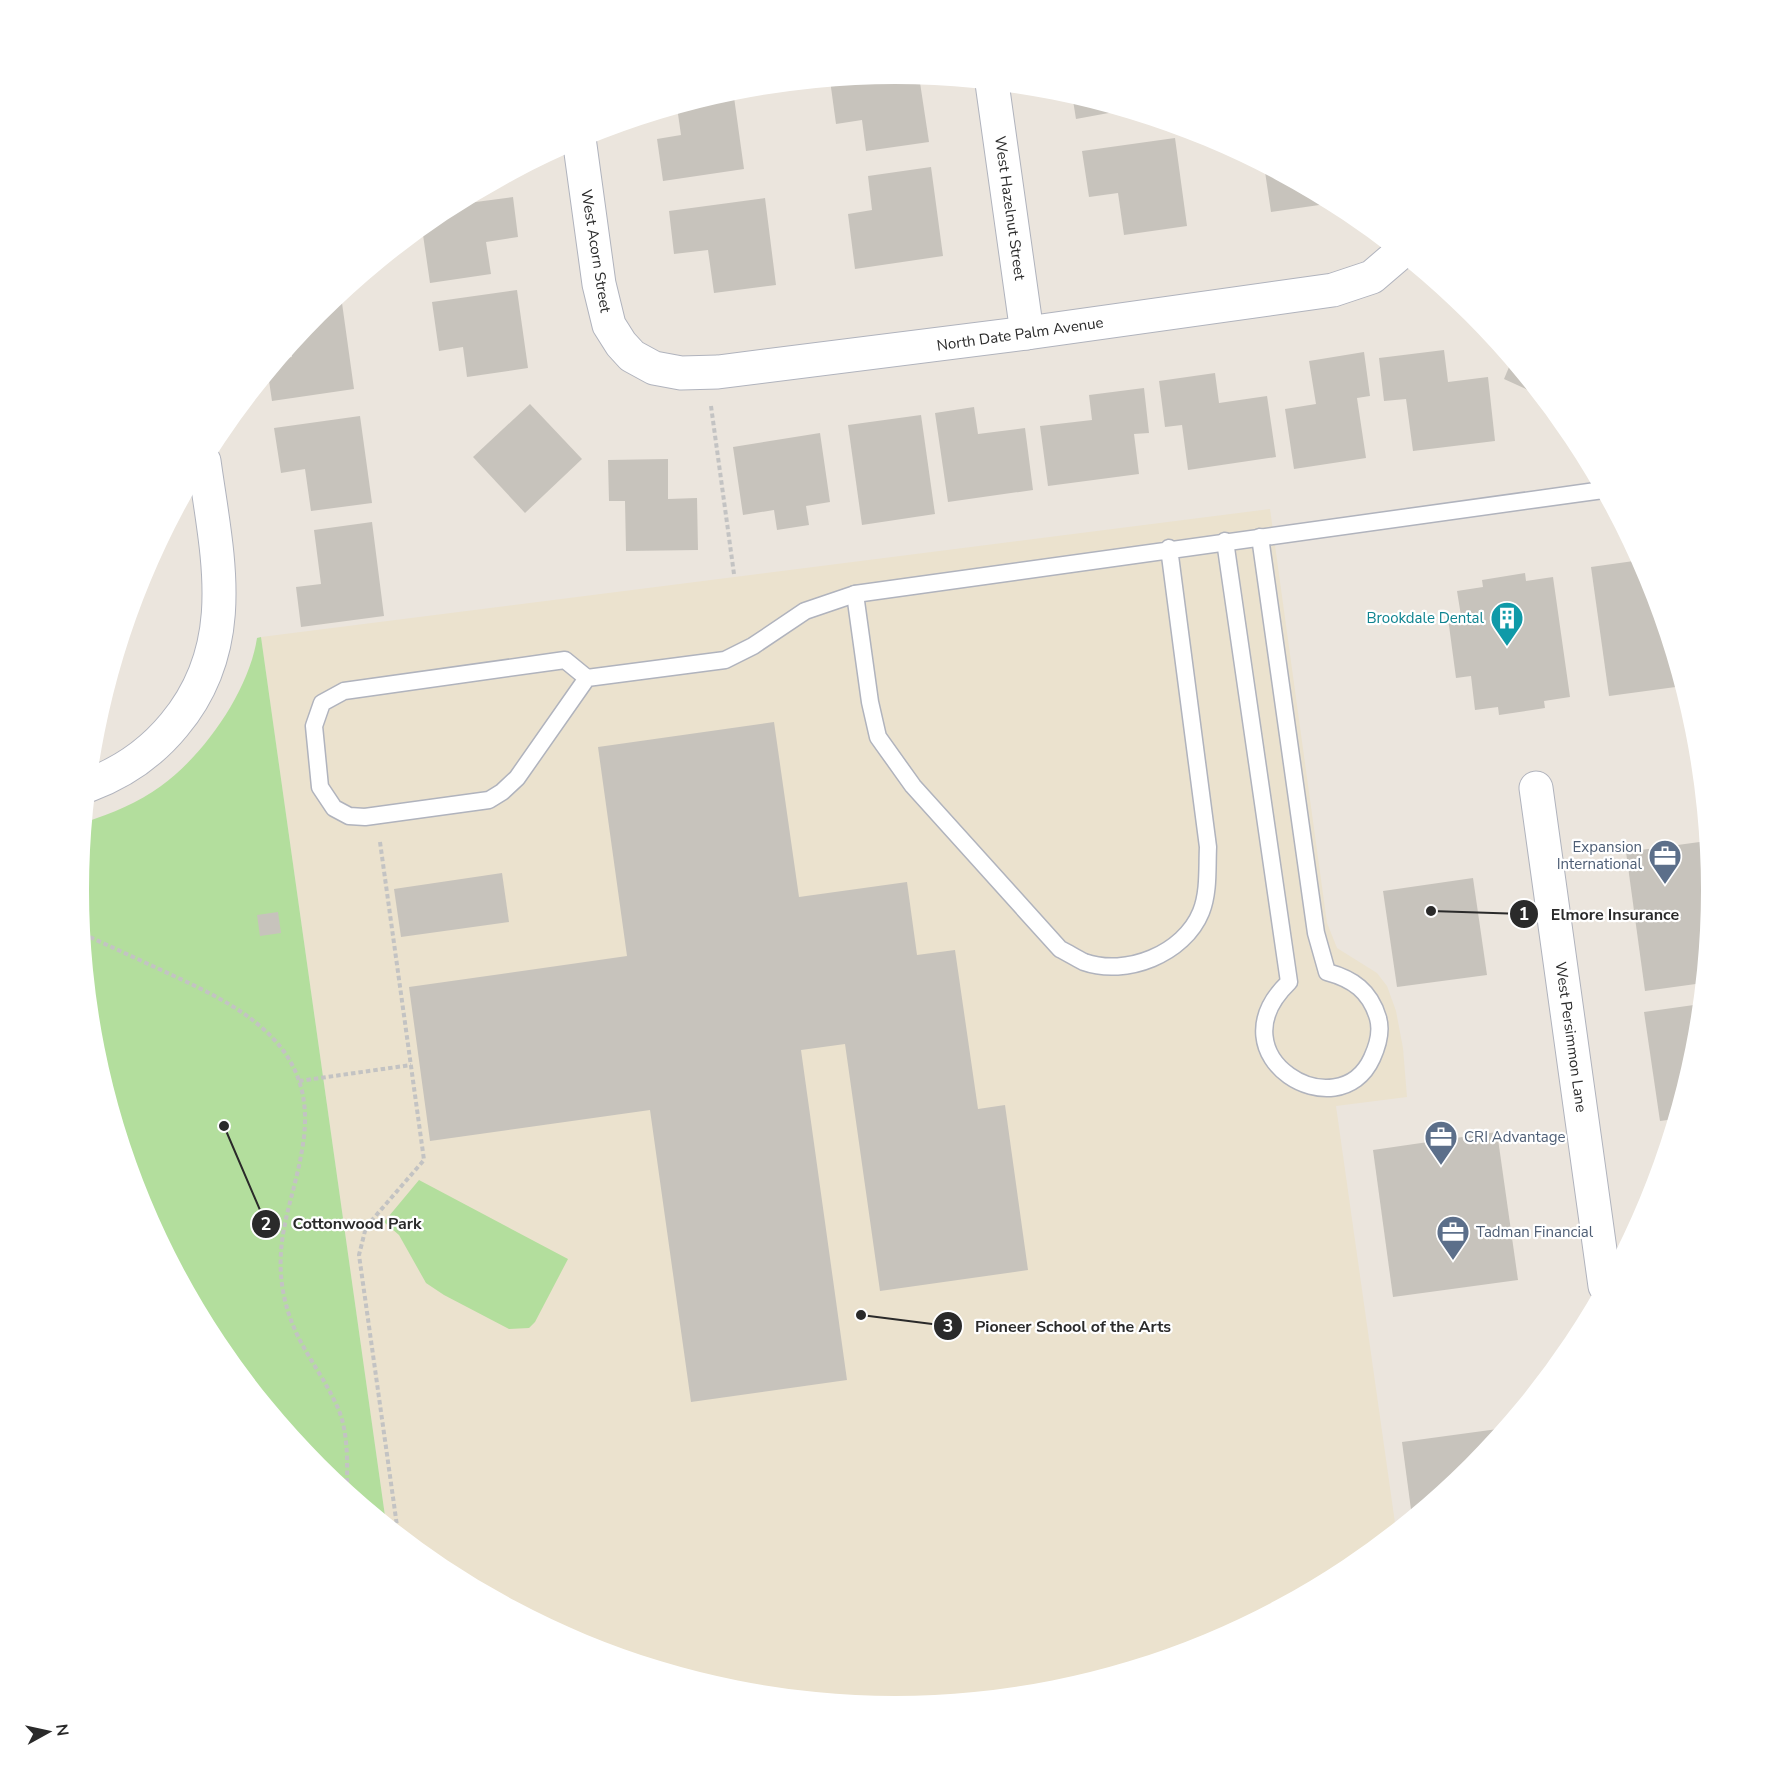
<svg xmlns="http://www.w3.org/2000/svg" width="1791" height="1780" font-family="'Nunito Sans',sans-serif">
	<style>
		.education { fill: #ebe2ce }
		.green { fill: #b3de9d }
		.building { fill: #c7c3bc }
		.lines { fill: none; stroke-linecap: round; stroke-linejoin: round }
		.lane-casing { stroke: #b0b3bd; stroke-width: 19 }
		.street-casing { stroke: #b0b3bd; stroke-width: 35 }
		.path { stroke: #c3c3c3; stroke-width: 4; stroke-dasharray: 4.5 3; stroke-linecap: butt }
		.lane { stroke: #fff; stroke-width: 16 }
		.street { stroke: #fff; stroke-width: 33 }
		.labels { text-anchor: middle; stroke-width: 4.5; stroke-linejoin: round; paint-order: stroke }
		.street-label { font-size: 15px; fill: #2a2a2a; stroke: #fff }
		.culture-label { font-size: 15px; fill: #0d838f; stroke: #fff; text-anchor: end }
		.service-label { font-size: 15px; fill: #4e5e75; stroke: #fff; text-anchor: start }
		.leader { fill: none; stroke: #2a2a2a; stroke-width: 2 }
		.callout-dot { fill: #2a2a2a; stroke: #fff; stroke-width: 2 }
		.mark-label { font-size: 18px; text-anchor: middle; font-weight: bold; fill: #fff }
		.callout-label { font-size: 16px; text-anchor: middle; font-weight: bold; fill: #2a2a2a; stroke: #fff; stroke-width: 4.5; stroke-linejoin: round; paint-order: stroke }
	</style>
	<rect width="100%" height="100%" fill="#ebe5dd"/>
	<path class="education" d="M1270,509L1327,923L1337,948L1377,973L1387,986L1396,1011L1403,1048L1407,1097L1336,1106L1396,1530L1349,1569L1208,1644L1054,1691L895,1706L736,1691L583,1644L442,1569L386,1523L261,637Z"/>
	<g class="green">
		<path d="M261,637L386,1523L318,1467L216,1343L141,1202L95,1049L79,890L86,822C112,813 138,803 161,786C204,755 249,691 257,638Z"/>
		<path d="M419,1180L568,1259L535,1322L529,1328L509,1329L444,1295L426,1283L399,1235L384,1222Z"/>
	</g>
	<g class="building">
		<path d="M896,74L919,76L929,142L866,151L862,120L836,124L830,80Z"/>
		<path d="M733,90L744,169L663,181L657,139L681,135L677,107Z"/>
		<path d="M1072,94L1125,110L1076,119Z"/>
		<path d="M1175,138L1187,226L1124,235L1118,193L1089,197L1082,151Z"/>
		<path d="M1264,165L1296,183L1333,203L1271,212Z"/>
		<path d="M931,167L943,256L855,269L848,214L872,210L868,176Z"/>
		<path d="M513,197L518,237L486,242L491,274L430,283L422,228L453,205Z"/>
		<path d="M765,198L776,285L714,293L708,250L674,254L669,211Z"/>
		<path d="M517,290L528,368L467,377L463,347L439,351L432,302Z"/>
		<path d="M342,303L354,389L272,401L268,374L280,359L292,357L291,346L318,312L327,305Z"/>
		<path d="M1444,350L1448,382L1488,377L1495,441L1413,451L1406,399L1384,401L1379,358Z"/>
		<path d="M1364,352L1370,396L1357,398L1366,458L1294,469L1285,409L1316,404L1309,361Z"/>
		<path d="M1512,360L1525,376L1541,396L1504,379Z"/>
		<path d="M1215,373L1219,403L1267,396L1276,457L1188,470L1182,425L1165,427L1159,381Z"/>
		<path d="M1144,388L1149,433L1134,434L1139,474L1048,486L1040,426L1092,420L1089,395Z"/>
		<path d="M530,404L582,459L525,513L473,457Z"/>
		<path d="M974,407L978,434L1025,428L1033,490L948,502L935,413Z"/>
		<path d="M921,415L935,514L862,525L848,425Z"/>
		<path d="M360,416L372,503L311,511L305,469L281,473L274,428Z"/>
		<path d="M820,433L830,502L806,506L809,525L777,530L774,510L743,515L733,447Z"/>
		<path d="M668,459V499L697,498L698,550L626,551L625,501H609L608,460Z"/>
		<path d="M372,522L384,616L301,627L296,587L321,584L314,530Z"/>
		<path d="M1641,560L1650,578L1683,686L1609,696L1591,567Z"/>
		<path d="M1525,573L1526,581L1553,577L1570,697L1544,701L1545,708L1499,715L1498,707L1475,710L1471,676L1456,678L1448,618L1461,616L1457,591L1483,587L1482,580Z"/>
		<path d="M774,722L799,897L907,882L917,955L955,950L978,1109L1005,1105L1028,1270L880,1291L845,1044L801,1050L847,1380L691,1402L650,1110L430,1141L409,987L627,956L598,747Z"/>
		<path d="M1707,841L1712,890L1703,983L1645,991L1626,852Z"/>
		<path d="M502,873L509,922L401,937L394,889Z"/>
		<path d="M1473,878L1487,975L1397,987L1383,891Z"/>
		<path d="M278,912L281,933L260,936L257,915Z"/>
		<path d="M1701,1004L1696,1050L1675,1119L1660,1121L1644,1012Z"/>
		<path d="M1497,1132L1518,1280L1393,1297L1373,1150Z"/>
		<path d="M1505,1428L1473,1468L1412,1517L1402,1442Z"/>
	</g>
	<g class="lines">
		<defs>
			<g id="lane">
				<path d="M1225,541L1289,982C1211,1057 1339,1131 1372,1058C1378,1045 1382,1032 1378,1018C1370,991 1353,979 1327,972L1316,933L1260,537"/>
				<path d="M1169,548L1208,847C1207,868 1209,892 1201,912C1184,954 1126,977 1084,962C1076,958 1068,953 1060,949L913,786L878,737L870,702L855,594L1603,490"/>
				<path d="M587,678L565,660L344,691L322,703L314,726L320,787L334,808L349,816L365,817L489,800L502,792L517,778L587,678L725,660L753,646L805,611L855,594"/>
			</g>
			<g id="street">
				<path d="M992,83L1027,333"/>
				<path d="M579,138L599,284L609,325L621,344L632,356L654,368L681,373L718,372L1027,333L1333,290L1372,277L1400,253"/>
				<path d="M89,785C124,772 151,753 174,725C241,645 217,555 204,461"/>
				<path d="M1536,788L1605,1286"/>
			</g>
		</defs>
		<use href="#lane" class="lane-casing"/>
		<use href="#street" class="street-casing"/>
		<g class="path">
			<path d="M711,406L734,574"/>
			<path d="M380,842L424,1160L366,1227L359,1255L398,1533"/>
			<path d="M83,934C114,948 144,962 174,976C248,1010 318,1049 303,1144C295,1199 272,1238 284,1296C294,1343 318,1365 337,1406C349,1432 347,1463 347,1491"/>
			<path d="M299,1081L411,1065"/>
		</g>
		<use href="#lane" class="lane"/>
		<use href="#street" class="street"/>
	</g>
	<defs>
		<symbol id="building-pin" viewBox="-11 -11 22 30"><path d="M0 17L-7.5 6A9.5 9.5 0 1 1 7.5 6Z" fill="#0f9aa8" stroke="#fff"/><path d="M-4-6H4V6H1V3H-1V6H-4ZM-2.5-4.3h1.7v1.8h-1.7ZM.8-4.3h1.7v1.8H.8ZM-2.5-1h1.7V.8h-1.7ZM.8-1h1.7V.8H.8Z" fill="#fff"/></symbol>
		<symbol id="office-pin" viewBox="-11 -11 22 30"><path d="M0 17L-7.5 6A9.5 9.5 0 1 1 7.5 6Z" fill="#5c6f8a" stroke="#fff"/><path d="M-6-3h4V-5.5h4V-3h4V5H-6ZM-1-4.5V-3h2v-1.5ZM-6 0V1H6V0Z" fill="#fff"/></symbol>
	</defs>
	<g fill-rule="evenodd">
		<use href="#building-pin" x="1488" y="599" width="38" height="52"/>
		<use href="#office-pin" x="1646" y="837" width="38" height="52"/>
		<use href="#office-pin" x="1422" y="1118" width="38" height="52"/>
		<use href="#office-pin" x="1434" y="1213" width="38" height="52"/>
	</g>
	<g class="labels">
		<g class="street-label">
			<text transform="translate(1010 208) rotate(82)" y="5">West Hazelnut Street</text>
			<text transform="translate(596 251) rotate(81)" y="5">West Acorn Street</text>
			<text transform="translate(1020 334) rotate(-8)" y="5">North Date Palm Avenue</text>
			<text transform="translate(1571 1037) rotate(82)" y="5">West Persimmon Lane</text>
		</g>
		<g class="culture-label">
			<text x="1484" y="623">Brookdale Dental</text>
		</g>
		<g class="service-label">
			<text x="1642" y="852" text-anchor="end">Expansion<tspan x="1642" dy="17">International</tspan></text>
			<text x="1464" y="1142">CRI Advantage</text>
			<text x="1476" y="1237">Tadman Financial</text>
		</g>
	</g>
	<path d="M0 0H1791V1780H0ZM89 890a806 806 0 1 1 1612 0a806 806 0 1 1-1612 0Z" fill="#fff" fill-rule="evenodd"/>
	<path class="leader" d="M1431 911L1524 914M224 1126L266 1224M861 1315L948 1326"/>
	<g class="callout-dot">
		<circle cx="1431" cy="911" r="6"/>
		<circle cx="224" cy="1126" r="6"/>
		<circle cx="861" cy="1315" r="6"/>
		<circle cx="1524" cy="914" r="15"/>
		<circle cx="266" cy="1224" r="15"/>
		<circle cx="948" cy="1326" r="15"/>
	</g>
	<g class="mark-label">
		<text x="1524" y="920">1</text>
		<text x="266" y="1230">2</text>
		<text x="948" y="1332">3</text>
	</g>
	<g class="callout-label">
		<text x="1615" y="920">Elmore Insurance</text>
		<text x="357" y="1229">Cottonwood Park</text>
		<text x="1073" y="1332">Pioneer School of the Arts</text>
	</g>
	<g transform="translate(48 1732) rotate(82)" stroke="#ffffff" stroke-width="4.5" paint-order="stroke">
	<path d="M0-4.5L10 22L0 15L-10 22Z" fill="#2a2a2a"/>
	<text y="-9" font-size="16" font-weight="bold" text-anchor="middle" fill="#2a2a2a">N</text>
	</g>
</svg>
